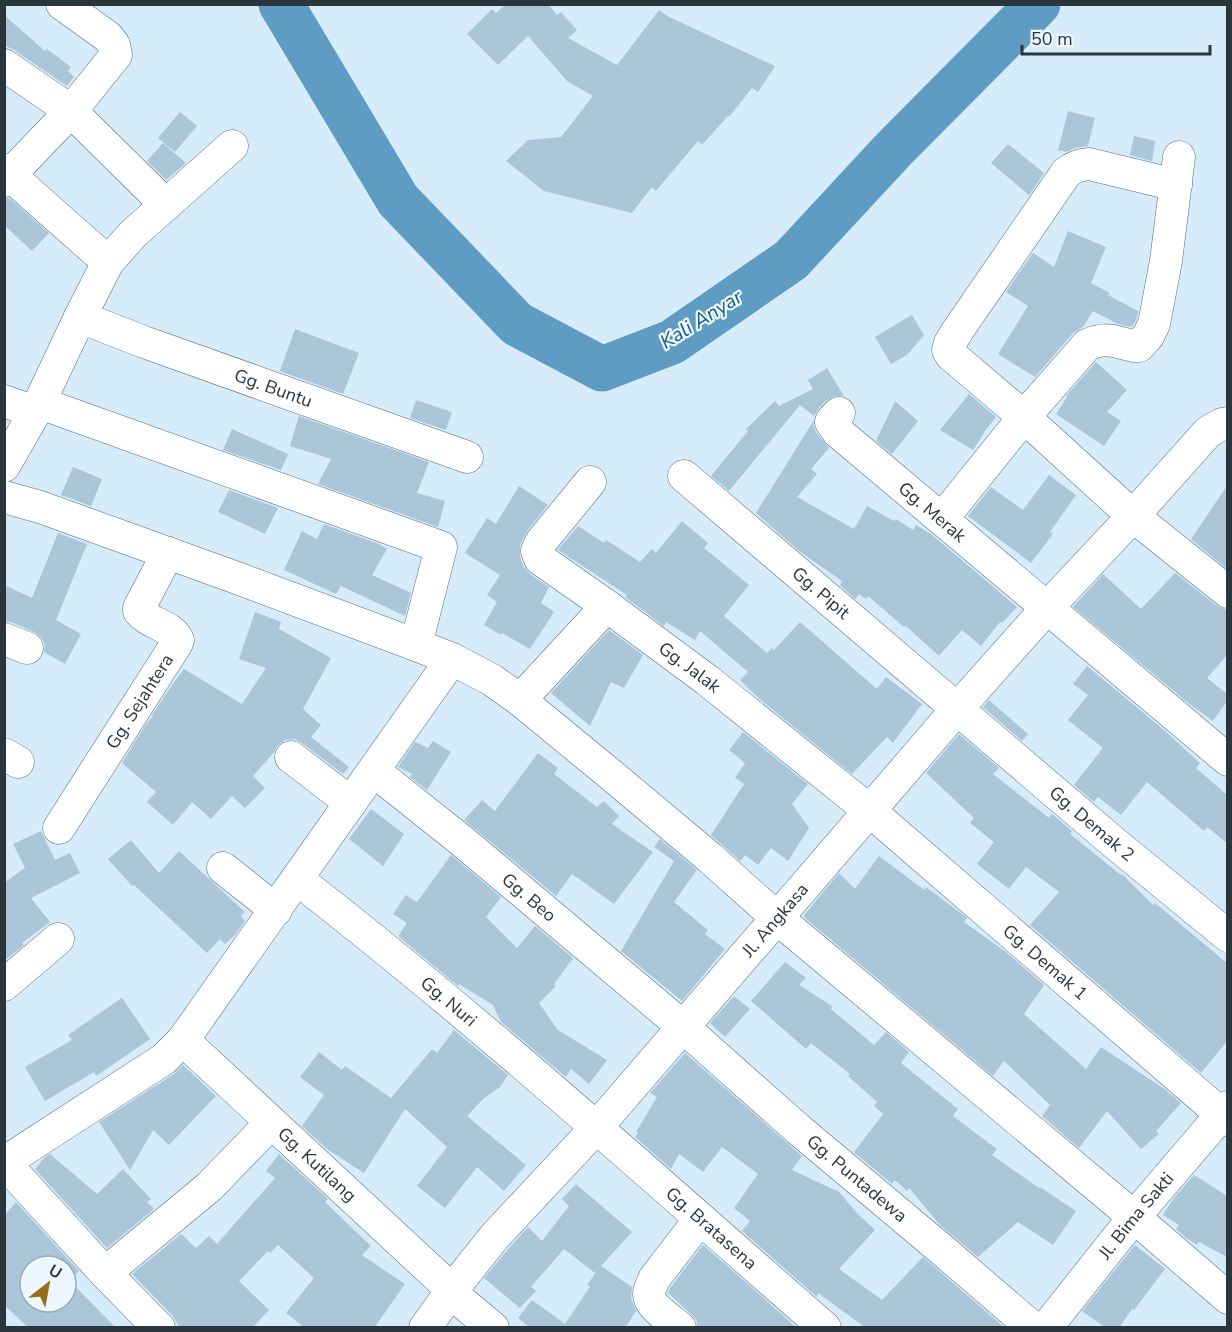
<svg xmlns="http://www.w3.org/2000/svg" width="1232" height="1332" font-family="'Nunito Sans',sans-serif">
	<style>
		.lines { fill: none; stroke-linecap: round; stroke-linejoin: round }
		.river { stroke: #5f9cc3; stroke-width: 45 }
		.building { fill: #abc6d8; fill-rule: evenodd }
		.minor-casing { stroke: #516a7a; stroke-width: 33 }
		.minor { stroke: #fff; stroke-width: 32 }
		.labels { text-anchor: middle; stroke-width: 4.5; stroke-linejoin: round; paint-order: stroke }
		.street-label { font-size: 18px; fill: #2a353c; stroke: #ecf7ff }
		.water-label { font-size: 20px; font-style: italic; fill: #135d84; stroke: #ecf7ff }
	</style>
	<rect width="100%" height="100%" fill="#d6ecfb"/>
	<g class="lines">
		<path class="river" d="M281,4L398,200L517,324L602,369L672,342L791,260L894,149L1038,4"/>
	</g>
	<g class="building">
		<path d="M506,4H548L557,15L561,12L577,30L568,38L617,65L659,10L669,17L775,66L758,92L752,88L729,117L728,116L702,145L698,141L656,191L652,187L632,213L544,191L506,161L528,140L561,137L593,96L567,81L528,36L498,65L467,34L492,9L496,13Z"/>
		<path d="M4,15L45,51L47,49L71,67L68,71L74,77L67,86L14,50L4,45Z"/>
		<path d="M1068,111L1095,118L1088,146L1075,148L1066,152L1058,150Z"/>
		<path d="M180,112L197,126L175,152L158,138Z"/>
		<path d="M1134,136L1155,141L1152,161L1130,155Z"/>
		<path d="M163,143L186,163L166,180L147,161Z"/>
		<path d="M1008,144L1044,173L1029,195L991,163Z"/>
		<path d="M4,198H9L49,233L32,251L4,225Z"/>
		<path d="M1068,231L1106,247L1091,283L1110,293L1108,295L1138,311L1137,318L1132,327L1118,324L1093,311L1083,327L1073,333L1035,377L998,354L1028,306L1006,292L1033,253L1054,267Z"/>
		<path d="M912,315L924,335L907,355L891,364L875,337Z"/>
		<path d="M295,329L359,353L343,394L280,371Z"/>
		<path d="M1096,362L1127,390L1107,412L1121,421L1104,446L1056,414L1067,397L1066,396Z"/>
		<path d="M827,368L844,396H835L827,400L819,408L814,416L800,405L729,491L711,476L748,431L746,429L775,401L779,406L813,389L808,380Z"/>
		<path d="M969,394L996,417L985,431L973,450L940,430Z"/>
		<path d="M416,400L452,412L446,430L410,418Z"/>
		<path d="M895,401L918,421L892,454L876,441Z"/>
		<path d="M299,416L429,462L417,493L445,501L438,527L318,484L331,459L290,446Z"/>
		<path d="M814,420L813,424L816,432L829,448L811,469L817,474L797,497L854,529L867,506L894,521L896,519L913,530L916,525L931,534L1017,607L1002,623L1000,622L981,646L962,630L939,656L906,626L904,627L868,596L866,599L859,594L855,599L840,585L842,581L799,551L756,513Z"/>
		<path d="M232,429L288,454L281,470L223,450Z"/>
		<path d="M73,467L102,479L91,506L61,495Z"/>
		<path d="M1049,475L1076,495L1050,532L1053,534L1031,563L968,516L991,487L1023,510Z"/>
		<path d="M519,486L548,505L527,531L520,545V556L523,566L530,574L549,587L541,603L554,612L530,649L502,633L501,635L484,625L497,602L487,595L500,575L465,553L487,518L496,524Z"/>
		<path d="M1227,486V569L1191,539Z"/>
		<path d="M229,490L278,508L265,534L218,512Z"/>
		<path d="M682,521L708,543L704,548L749,585L724,616L767,653L772,648L774,650L800,622L877,689L886,677L922,704L893,743L887,737L852,774L756,696L740,680L748,672L700,631L695,640L666,622L664,626L625,597L627,595L558,550L578,526L604,543L606,540L640,562L652,549L656,553Z"/>
		<path d="M324,524L379,544L387,549L372,575L411,593L405,616L341,586L336,594L284,570L302,531L317,539Z"/>
		<path d="M58,533L87,544L56,620L81,634L65,664L44,652L45,645L41,637L34,632L11,622L4,621V585L32,598Z"/>
		<path d="M1175,573L1217,606L1227,610V655L1207,678L1227,694V701L1213,721L1187,702L1073,607L1103,574L1141,609Z"/>
		<path d="M255,612L281,622L279,629L331,658L303,709L321,725L311,737L349,767L343,774L302,743L294,739L285,740L277,746L275,751L253,776L265,788L245,808L232,796L211,819L192,802L173,825L147,802L156,792L122,763L146,724L153,716L152,715L172,685L184,669L242,704L266,668L239,659Z"/>
		<path d="M609,630L643,655L624,688L611,682L590,726L551,693Z"/>
		<path d="M1087,666L1164,730L1200,763L1196,768L1227,795V843L1207,827L1204,831L1147,782L1121,815L1098,797L1094,802L1074,785L1103,748L1068,720L1088,695L1073,684Z"/>
		<path d="M989,700L1028,734L1022,741L983,707Z"/>
		<path d="M743,732L808,784L792,804L809,828L788,861L771,848L758,865L745,855L740,861L711,835L744,784L735,778L745,763L729,750Z"/>
		<path d="M959,734L999,768L993,774L1049,818L1052,814L1072,831L1070,834L1121,875L1122,874L1153,905L1155,903L1227,963V1041L1201,1073L1030,925L1059,892L1026,867L1009,889L977,864L994,842L970,823L974,818L926,773Z"/>
		<path d="M433,741L451,752L427,790L410,777L412,774L398,767L415,742L428,748Z"/>
		<path d="M538,753L558,768L554,774L597,807L604,801L619,816L612,824L653,852L614,904L572,874L556,896L464,820L482,800L495,811Z"/>
		<path d="M371,809L404,834L383,866L349,839Z"/>
		<path d="M41,831L55,860L70,853L80,873L31,898L50,922L22,943L24,945L4,961V883L25,868L13,844Z"/>
		<path d="M660,839L697,870L674,902L708,930L705,934L725,949L682,1001L621,951L674,861L654,847Z"/>
		<path d="M131,840L159,873L179,851L245,912L241,916L245,921L235,935L225,944L220,939L207,953L134,885L132,886L108,859Z"/>
		<path d="M451,855L501,897L486,917L517,948L535,926L573,958L554,984L556,986L539,1003L558,1030L607,1060L589,1084L571,1069L566,1077L501,1022L493,1005L459,984L458,986L398,936L407,923L393,914L406,895L417,902Z"/>
		<path d="M879,856L924,890L926,887L966,917L967,918L964,922L1006,952L1044,985L1024,1014L1086,1069L1101,1047L1163,1088L1181,1103L1156,1131L1159,1134L1141,1149L1107,1111L1079,1148L1042,1116L1050,1105L1004,1061L993,1076L805,918L804,915L839,873L855,889Z"/>
		<path d="M785,962L806,978L799,985L832,1006L831,1009L874,1045L886,1032L909,1052L901,1063L958,1109L953,1116L997,1149L992,1155L1039,1188L1040,1187L1076,1211L1053,1245L1018,1222L978,1257L940,1225L909,1188L907,1191L895,1180L892,1184L854,1152L883,1114L874,1106L877,1102L848,1076L850,1074L811,1043L806,1049L751,1001Z"/>
		<path d="M734,996L750,1009L725,1037L710,1023Z"/>
		<path d="M122,998L150,1039L96,1076L94,1072L45,1101L25,1067L72,1040L68,1035Z"/>
		<path d="M454,1030L508,1075L500,1087L483,1099L467,1116L526,1165L504,1191L477,1167L445,1208L417,1186L447,1147L405,1109L364,1173L327,1149L302,1126L324,1095L300,1077L319,1052L342,1070L345,1066L391,1098L432,1049L437,1053Z"/>
		<path d="M685,1053L802,1156L792,1170L839,1192L857,1213L875,1230L839,1269L882,1300L923,1257L1005,1328H866L818,1293L817,1297L742,1231L750,1221L734,1208L758,1174L722,1147L703,1172L679,1154L671,1169L635,1137L638,1133L636,1132L657,1097L650,1093Z"/>
		<path d="M183,1065L216,1096L169,1145L153,1130L130,1170L99,1122L174,1074Z"/>
		<path d="M50,1154L97,1194L123,1169L151,1199L147,1202L154,1209L107,1248L35,1169L45,1157Z"/>
		<path d="M279,1154L328,1199L325,1202L371,1246L362,1255L405,1284L374,1328H305L286,1313L314,1278L278,1245L270,1253L268,1251L239,1281L269,1310L252,1328H180L172,1315L132,1274L181,1234L196,1248L209,1236L217,1244L275,1178L266,1171Z"/>
		<path d="M1194,1175L1227,1196V1257L1199,1242L1197,1245L1186,1238L1176,1229L1179,1225L1163,1215L1173,1199Z"/>
		<path d="M576,1184L632,1232L601,1266L632,1287L631,1298L636,1311L625,1328H530L518,1318L532,1300L565,1324L590,1287L587,1285L599,1268L595,1273L564,1249L531,1287L536,1291L520,1308L484,1278L509,1248L528,1227L542,1241L569,1206L562,1199Z"/>
		<path d="M16,1202L79,1271L69,1280L116,1328H29L4,1305V1216ZM30,1266H66V1302H30Z"/>
		<path d="M703,1245L748,1284L797,1328H697V1321L692,1315L668,1293L670,1288Z"/>
		<path d="M1135,1245L1165,1269L1134,1310L1132,1309L1119,1328H1106L1082,1311Z"/>
	</g>
	<g class="lines">
		<defs>
			<g id="minor">
				<path d="M4,65L71,111L166,205"/>
				<path d="M4,170L108,262"/>
				<path d="M4,181L71,111L116,55L114,45L108,37L62,4"/>
				<path d="M1176,185L1089,164C1079,165 1073,167 1066,173L958,330L950,343L948,350L951,355L1024,417L1133,516L1228,592"/>
				<path id="s1" d="M80,317L144,342L467,457"/>
				<path d="M4,401L35,412"/>
				<path d="M40,403L441,547L416,645"/>
				<path id="s2" d="M839,413L832,420L831,422L838,432C967,542 1097,651 1228,760"/>
				<path d="M4,466L35,412L80,317L108,262L133,234L232,146"/>
				<path id="s3" d="M684,476L1112,841L1228,936"/>
				<path d="M590,482L541,542L537,551L540,559L607,606"/>
				<path d="M4,497L40,507L237,578L416,645L452,659L492,680L520,700L610,774L709,857L777,918L1134,1217L1228,1298"/>
				<path d="M942,519L1024,417L1087,345C1108,336 1114,342 1134,346H1139L1148,336L1154,324L1166,261L1179,157"/>
				<path d="M4,639L27,648"/>
				<path id="s4" d="M520,700L607,606L707,680L870,811L1228,1120"/>
				<path d="M4,754L18,762"/>
				<path d="M291,757L351,803"/>
				<path id="s5" d="M374,771L462,841L682,1026L798,1129L941,1249L1033,1328"/>
				<path id="s6" d="M59,828L177,643L178,640C171,625 149,624 139,611V608L168,553"/>
				<path d="M223,868L276,910"/>
				<path id="s7" d="M297,879C480,1021 651,1176 825,1328"/>
				<path d="M4,985L58,939"/>
				<path id="s8" d="M183,1040L452,1290"/>
				<path d="M4,1162L105,1273L159,1328"/>
				<path d="M5,1162L164,1059L183,1040L452,659"/>
				<path d="M105,1273L209,1187L271,1123"/>
				<path d="M450,1292L493,1328"/>
				<path id="s9" d="M425,1328L452,1290L495,1236L596,1128L958,708L1046,609L1133,516L1208,432L1222,424L1228,423"/>
				<path d="M680,1328C672,1321 653,1308 650,1299C647,1292 652,1285 654,1279L700,1219"/>
				<path id="s10" d="M1046,1328L1134,1217L1228,1107"/>
			</g>
		</defs>
		<use href="#minor" class="minor-casing"/>
		<use href="#minor" class="minor"/>
	</g>
	<g class="labels">
		<g class="street-label">
			<text dy="6" stroke="none"><textPath href="#s1" startOffset="206">Gg. Buntu</textPath></text>
			<text dy="6" stroke="none"><textPath href="#s2" startOffset="148">Gg. Merak</textPath></text>
			<text dy="6" stroke="none"><textPath href="#s3" startOffset="180">Gg. Pipit</textPath></text>
			<text dy="6" stroke="none"><textPath href="#s4" startOffset="231">Gg. Jalak</textPath></text>
			<text dy="6" stroke="none"><textPath href="#s6" startOffset="150">Gg. Sejahtera</textPath></text>
			<text dy="6" stroke="none"><textPath href="#s3" startOffset="536">Gg. Demak 2</textPath></text>
			<text dy="6" stroke="none"><textPath href="#s5" startOffset="200">Gg. Beo</textPath></text>
			<text dy="6" stroke="none"><textPath href="#s9" startOffset="538">Jl. Angkasa</textPath></text>
			<text dy="6" stroke="none"><textPath href="#s4" startOffset="693">Gg. Demak 1</textPath></text>
			<text dy="6" stroke="none"><textPath href="#s7" startOffset="195">Gg. Nuri</textPath></text>
			<text dy="6" stroke="none"><textPath href="#s8" startOffset="183">Gg. Kutilang</textPath></text>
			<text dy="6" stroke="none"><textPath href="#s5" startOffset="632">Gg. Puntadewa</textPath></text>
			<text dy="6" stroke="none"><textPath href="#s10" startOffset="144">Jl. Bima Sakti</textPath></text>
			<text dy="6" stroke="none"><textPath href="#s7" startOffset="542">Gg. Bratasena</textPath></text>
		</g>
		<g class="water-label">
			<text transform="translate(701 319) rotate(-32)" y="7">Kali Anyar</text>
		</g>
	</g>
	<rect width="1232" height="1332" fill="none" stroke="#2a353c" stroke-width="12"/>
	<g transform="translate(48 1284) rotate(31)"><circle r="28" fill="#ecf7ff" stroke="#9ea9b1" stroke-width="1.5"/>
	<path d="M0-4.5L10 22L0 15L-10 22Z" fill="#966f19"/>
	<text y="-9" font-size="16" font-weight="bold" text-anchor="middle" fill="#2a353c">U</text>
	</g>
	<path d="M1022 45v9h188v-9" fill="none" stroke="#2a353c" stroke-width="3"/>
	<text x="1031" y="45" font-size="18" fill="#2a353c" stroke="#ecf7ff" stroke-width="4.5" paint-order="stroke">50 m</text>
</svg>
